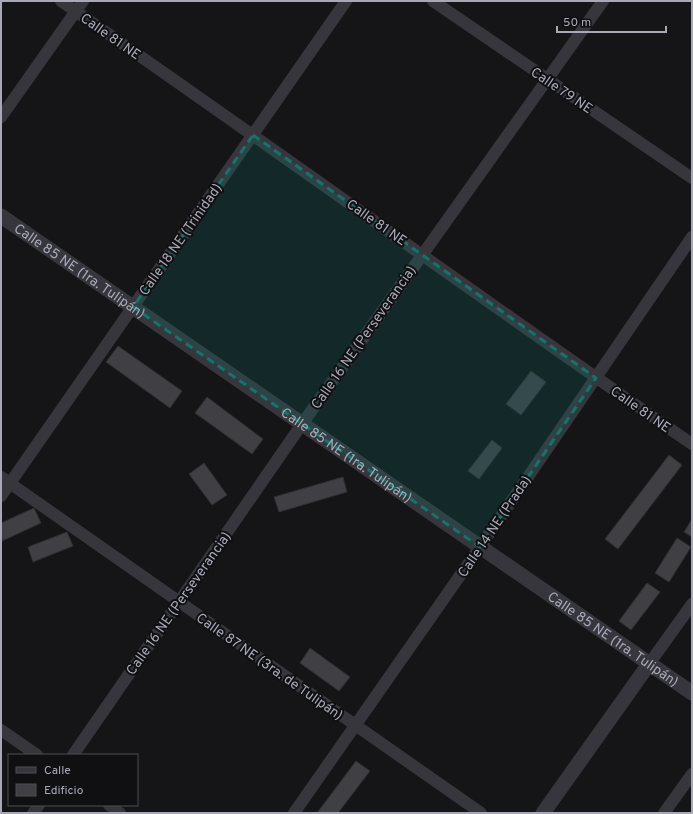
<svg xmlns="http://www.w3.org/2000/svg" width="693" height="814" font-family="Overpass,sans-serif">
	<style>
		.building { fill: #3f3f44; stroke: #2f2f33 }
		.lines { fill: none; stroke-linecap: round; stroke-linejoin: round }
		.minor { stroke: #36363c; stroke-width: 12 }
		.tertiary { stroke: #36363c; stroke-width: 15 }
		.marked { fill: #0f766e; fill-opacity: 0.2; stroke: #0f766e; stroke-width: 3; stroke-dasharray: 8 5; stroke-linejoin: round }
		.labels { text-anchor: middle; stroke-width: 4; stroke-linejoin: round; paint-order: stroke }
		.street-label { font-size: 14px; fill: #a7a9b7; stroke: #101012 }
	</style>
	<rect width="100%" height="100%" fill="#151517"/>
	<g class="building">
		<path d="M118,346L182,391L170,408L106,362Z"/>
		<path d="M531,371L546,382L521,415L506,404Z"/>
		<path d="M207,397L263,439L252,454L195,413Z"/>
		<path d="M492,440L502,448L479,479L468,471Z"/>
		<path d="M669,455L682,465L618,549L605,539Z"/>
		<path d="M204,463L227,495L212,505L189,474Z"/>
		<path d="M343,477L347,492L279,512L274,497Z"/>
		<path d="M34,508L41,523L2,541L1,523Z"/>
		<path d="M692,519V537L684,532Z"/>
		<path d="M67,532L73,546L33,562L28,547Z"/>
		<path d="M677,538L691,547L669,582L655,573Z"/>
		<path d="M647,583L660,592L631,630L619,621Z"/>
		<path d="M310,648L350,677L339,691L300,663Z"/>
		<path d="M356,761L370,771L338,813H317Z"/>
	</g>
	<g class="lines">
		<g class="minor">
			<path d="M61,1C272,147 480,298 692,444"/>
			<path d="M433,1L692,178"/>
			<path d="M1,117L83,1"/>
			<path d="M1,477L481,813"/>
			<path d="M1,496L346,1"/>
			<path d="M649,664L692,604"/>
			<path d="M1,730L37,755"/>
			<path d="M73,755L302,424L603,1"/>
			<path d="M109,805L120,813"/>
			<path d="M33,813L39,805"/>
			<path d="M294,813L480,547L692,237"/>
			<path d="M664,813L692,774"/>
		</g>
		<g class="tertiary">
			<path id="s1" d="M1,216L692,693"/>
			<path d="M543,813L649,664"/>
		</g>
	</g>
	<path class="marked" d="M253,135L596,378L480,547L133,307Z"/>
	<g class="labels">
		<g class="street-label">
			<text transform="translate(111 36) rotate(35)" y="5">Calle 81 NE</text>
			<text transform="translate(562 90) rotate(34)" y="5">Calle 79 NE</text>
			<text transform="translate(377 222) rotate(35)" y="5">Calle 81 NE</text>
			<text transform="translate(180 239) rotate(-55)" y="5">Calle 18 NE (Trinidad)</text>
			<text dy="5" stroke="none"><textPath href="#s1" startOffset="96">Calle 85 NE (1ra. Tulipán)</textPath></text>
			<text transform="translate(363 337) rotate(-55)" y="5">Calle 16 NE (Perseverancia)</text>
			<text transform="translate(641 409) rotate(35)" y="5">Calle 81 NE</text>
			<text dy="5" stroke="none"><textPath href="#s1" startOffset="420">Calle 85 NE (1ra. Tulipán)</textPath></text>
			<text transform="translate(494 526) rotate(-56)" y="5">Calle 14 NE (Prada)</text>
			<text transform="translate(178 603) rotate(-55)" y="5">Calle 16 NE (Perseverancia)</text>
			<text dy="5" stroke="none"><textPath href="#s1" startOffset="744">Calle 85 NE (1ra. Tulipán)</textPath></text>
			<text transform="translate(270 666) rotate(35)" y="5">Calle 87 NE (3ra. de Tulipán)</text>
		</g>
	</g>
	<rect width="693" height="814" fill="none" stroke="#a7a9b7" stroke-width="4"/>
	<rect x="8" y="754" width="130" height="52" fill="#101012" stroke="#4c4d54"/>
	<rect x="16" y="767" width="20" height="6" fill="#36363c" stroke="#4c4d54"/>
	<text x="44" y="774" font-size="12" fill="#a7a9b7">Calle</text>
	<rect x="16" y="784" width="20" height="12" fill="#3f3f44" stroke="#4c4d54"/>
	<text x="44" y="794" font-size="12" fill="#a7a9b7">Edificio</text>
	<path d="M557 26v6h109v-6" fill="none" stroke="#a7a9b7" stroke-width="2"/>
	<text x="563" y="26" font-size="12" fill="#a7a9b7" stroke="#101012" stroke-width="3" paint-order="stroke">50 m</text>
</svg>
